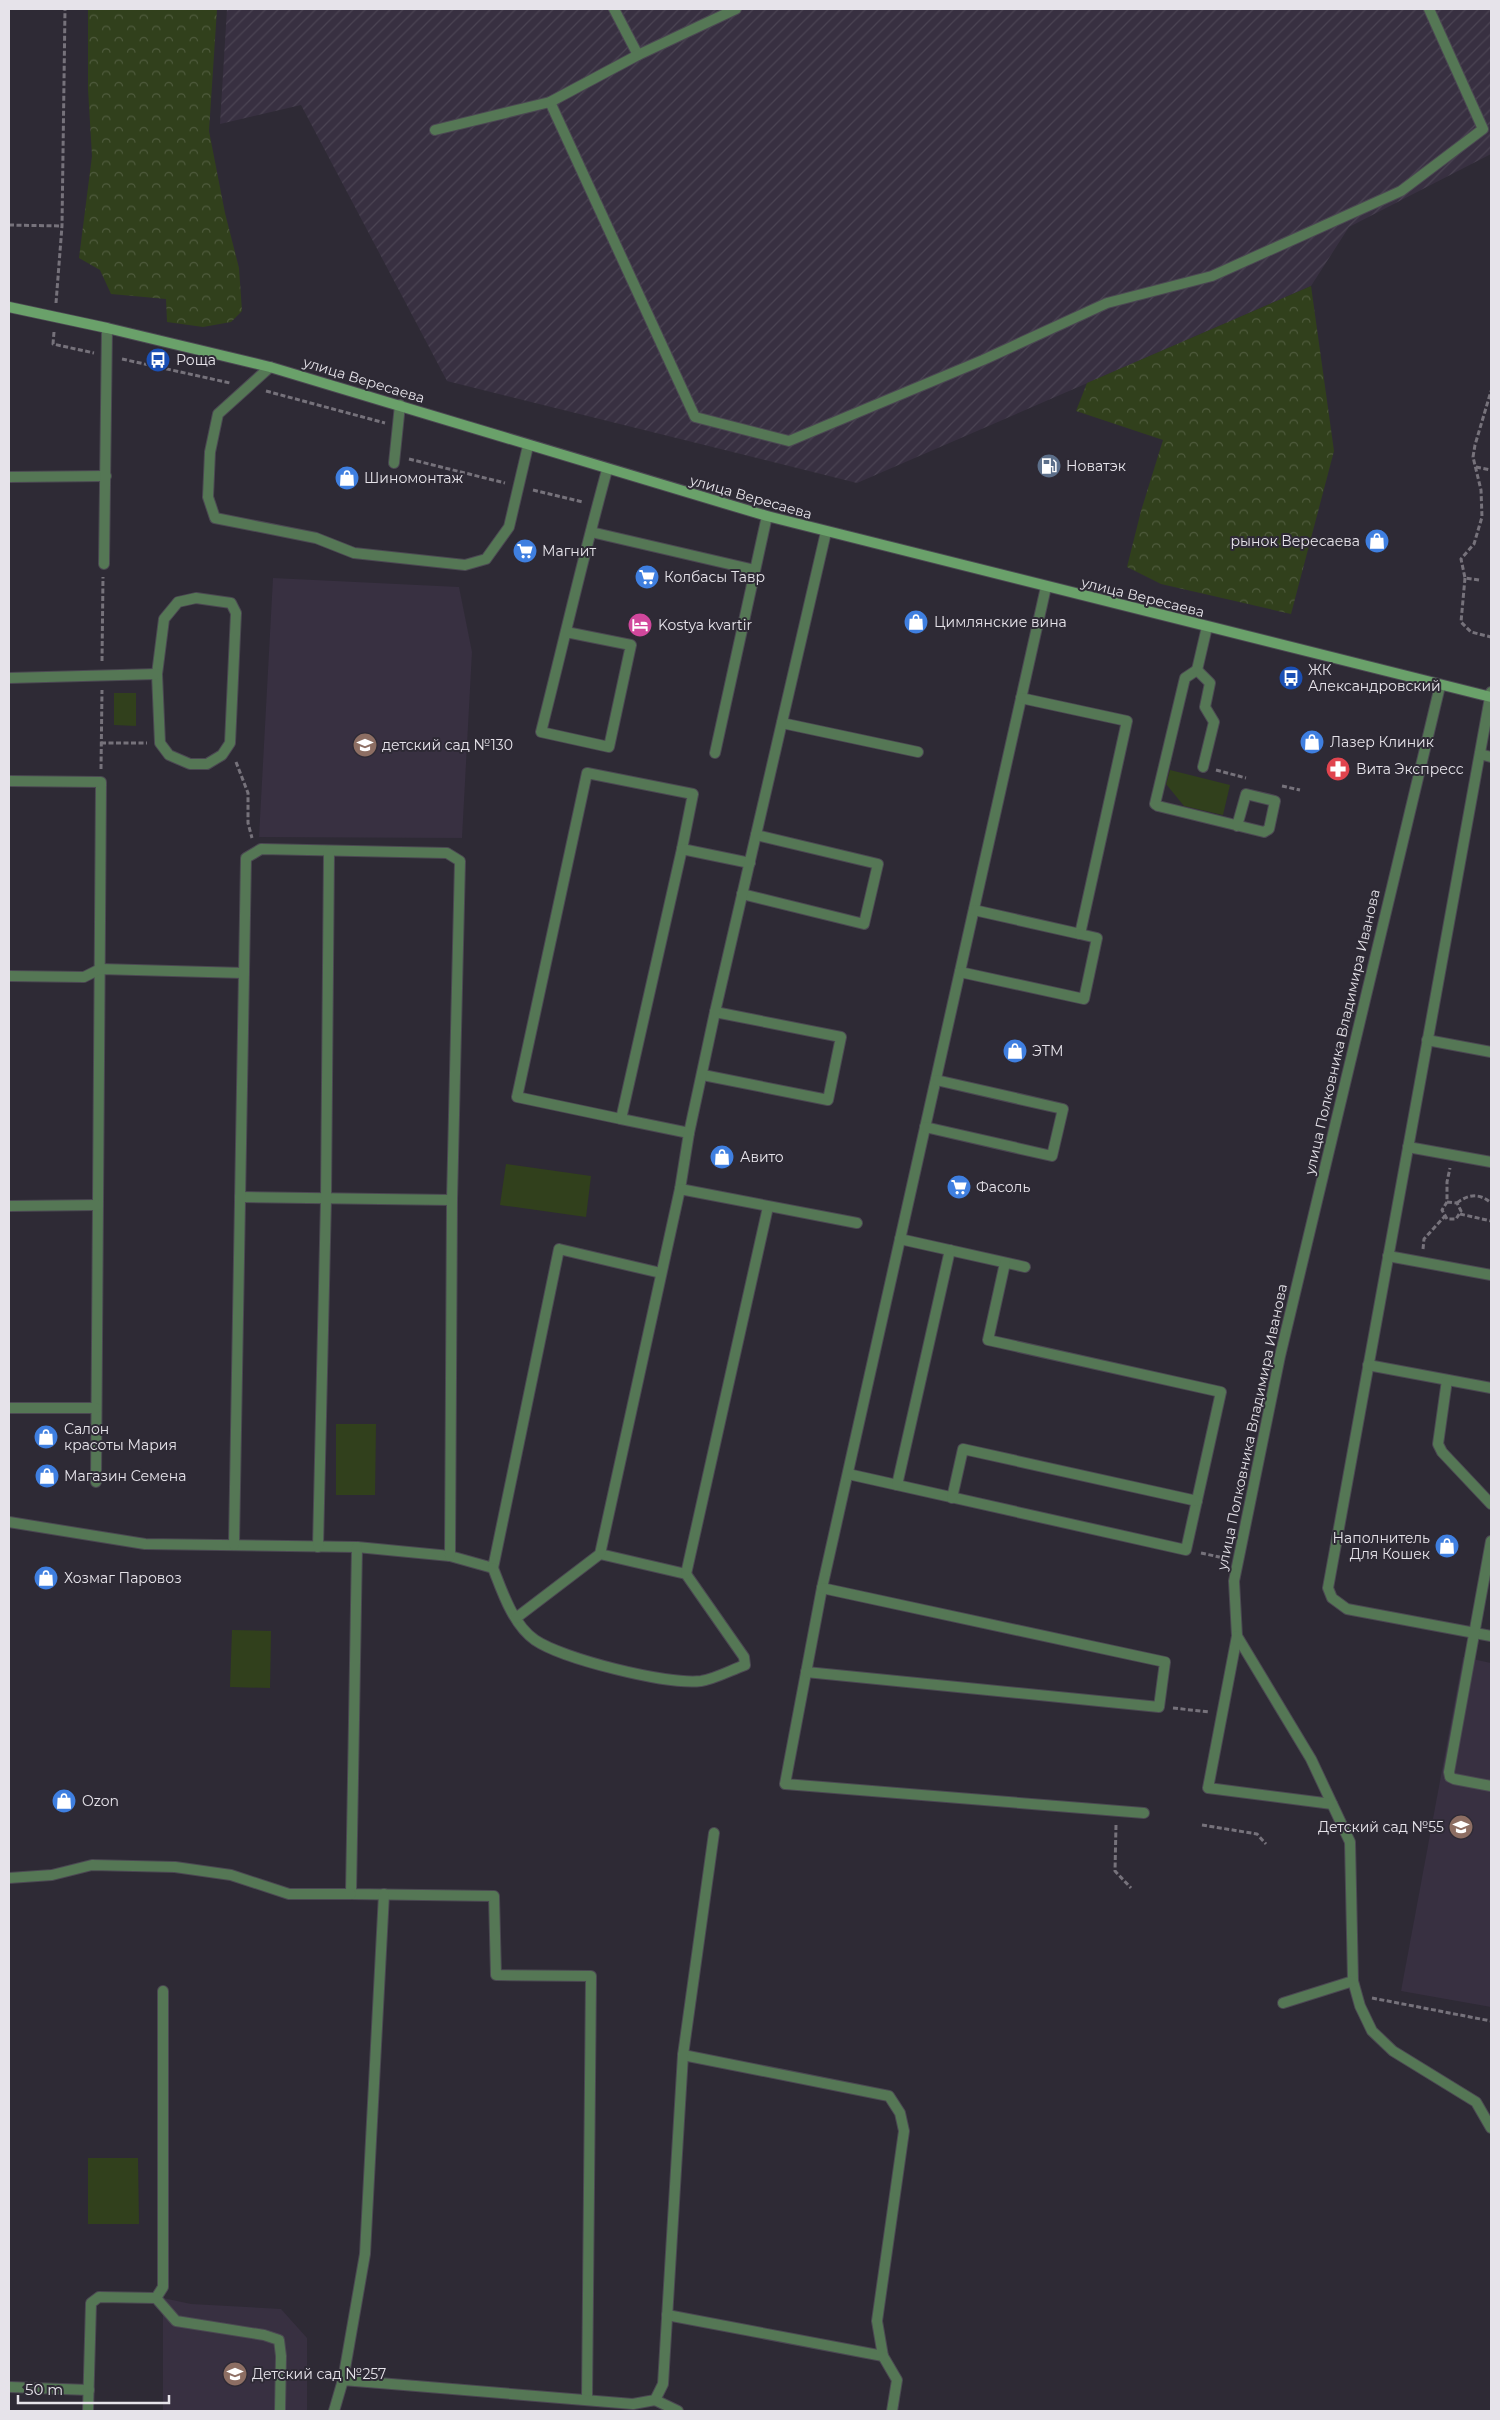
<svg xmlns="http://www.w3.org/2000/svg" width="1500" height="2420" font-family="Montserrat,sans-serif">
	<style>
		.built { fill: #383041 }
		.industrial { fill: url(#industrial-furrows) }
		.forest { fill: url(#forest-crowns) }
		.park { fill: #31401c }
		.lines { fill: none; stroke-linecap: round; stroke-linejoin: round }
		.service-casing { stroke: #4b4852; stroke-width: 12 }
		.secondary-casing { stroke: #4b4852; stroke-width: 12 }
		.path { stroke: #76727b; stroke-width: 3; stroke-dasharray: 5 2.5; stroke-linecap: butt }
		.service { stroke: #575; stroke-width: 10 }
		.secondary { stroke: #6aa16a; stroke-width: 10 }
		.labels { text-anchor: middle; stroke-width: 4; stroke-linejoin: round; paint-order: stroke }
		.poi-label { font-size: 14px; fill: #e6e3ea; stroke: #2e2a35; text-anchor: start }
		.street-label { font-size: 14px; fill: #e6e3ea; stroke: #2e2a35 }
	</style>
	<defs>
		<pattern id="industrial-furrows" width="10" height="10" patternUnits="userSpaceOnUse" patternTransform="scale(1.25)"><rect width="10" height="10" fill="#383041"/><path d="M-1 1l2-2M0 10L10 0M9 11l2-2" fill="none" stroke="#4b4453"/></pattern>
		<pattern id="forest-crowns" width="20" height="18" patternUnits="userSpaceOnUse" patternTransform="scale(1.25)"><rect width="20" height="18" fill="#31401c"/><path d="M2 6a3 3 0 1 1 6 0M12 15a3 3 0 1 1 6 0" fill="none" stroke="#4f5b3d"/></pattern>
	</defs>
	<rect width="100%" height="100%" fill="#2e2a35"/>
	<g class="built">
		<path d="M273,578L459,587L472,652L462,838L259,837Z"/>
		<path d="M1463,1657L1491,1663V2007L1401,1991Z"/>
		<path d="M163,2298L191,2304L281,2309L307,2338V2411H163Z"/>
	</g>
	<path class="industrial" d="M227,9H1491V154L1349,227L1311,286L857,483L447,381L301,105L220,124Z"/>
	<g class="forest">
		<path d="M88,9H217L209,131L225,213L239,268L242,311L231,322L203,327L167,322L166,299L111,294L100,270L79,258L92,156L88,89Z"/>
		<path d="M1311,286L1334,451L1291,614L1161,584L1127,567L1141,511L1163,440L1076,411L1087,383Z"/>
	</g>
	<g class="park">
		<path d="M114,693H136V726L114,725Z"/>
		<path d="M1170,770L1230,785L1223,815L1184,806L1166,784Z"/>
		<path d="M506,1164L591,1176L586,1217L500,1205Z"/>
		<path d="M336,1424H376L375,1495H336Z"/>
		<path d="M232,1630L271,1631L270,1688L230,1687Z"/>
		<path d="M88,2158H138L139,2224H88Z"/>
	</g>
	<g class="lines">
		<defs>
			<g id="service">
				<path d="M614,9L638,55"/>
				<path d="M550,102L695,417L789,441L983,360L1107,303L1212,276L1401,191L1483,129L1429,9"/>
				<path d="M435,130L550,102L638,55L736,9"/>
				<path d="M270,367L218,414L210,452L208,497L215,518L316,538L354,553L465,565L486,559L509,527L528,446"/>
				<path d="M394,463L400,405"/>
				<path d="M9,477L106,476"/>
				<path d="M591,532L755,570"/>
				<path d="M104,564L107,328"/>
				<path d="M1046,587L822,1588L785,1784L1144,1813"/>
				<path d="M196,598L231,603L236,613L230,743L222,755L207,764H190L169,755L160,743L157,674L164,619L178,602Z"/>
				<path d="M566,632L631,645L609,747L541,732C563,645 583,557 607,470"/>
				<path d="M1197,670L1185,678L1184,682L1155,804L1158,806L1264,832L1269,829L1275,801L1246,794L1237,826"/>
				<path d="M9,678L157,674"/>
				<path d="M1440,686L1280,1356L1234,1581L1237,1636L1311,1759L1350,1842L1353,1981L1360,2006L1372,2031L1393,2051L1476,2102L1491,2128"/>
				<path d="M1491,692L1328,1588L1332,1598L1347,1609L1491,1636"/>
				<path d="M782,723L918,752"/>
				<path d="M715,753L767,516"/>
				<path d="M1480,754L1491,757"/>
				<path d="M1203,767L1214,722L1205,707L1210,683L1197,670L1207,627"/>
				<path d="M9,781L101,782L96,1482"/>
				<path d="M742,894L864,924L878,864L756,835"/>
				<path d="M974,910L1080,934L1127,721L1021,698"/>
				<path d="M960,972L1084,999L1097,938L1080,934"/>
				<path d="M9,976L84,977L100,969L244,973"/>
				<path d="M1427,1040L1491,1052"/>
				<path d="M703,1075L828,1100L841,1037L715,1012"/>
				<path d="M621,1119L517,1097L587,773L693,794L682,849"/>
				<path d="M925,1127L1052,1156L1063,1109L936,1080"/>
				<path d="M689,1133L621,1119L682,849L750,863"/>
				<path d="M1408,1147L1491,1162"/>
				<path d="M680,1189L689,1133L715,1012L826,532"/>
				<path d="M240,1197L452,1200"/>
				<path d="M9,1206L98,1205"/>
				<path d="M900,1239L1025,1267"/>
				<path d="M1388,1256L1491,1275"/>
				<path d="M1368,1365L1491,1388"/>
				<path d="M1447,1380L1438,1444L1442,1452L1491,1504"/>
				<path d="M9,1408H96"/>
				<path d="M848,1474L1186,1550L1221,1392L988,1340L1005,1263"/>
				<path d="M897,1485L950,1250"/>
				<path d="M952,1498L963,1449L1197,1501"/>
				<path d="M9,1522L145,1544L357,1547L450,1556L493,1568L559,1249L661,1273"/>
				<path d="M1491,1541L1449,1772L1450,1777L1454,1779L1491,1786"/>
				<path d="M234,1545L246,858L261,849L447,853L460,861L452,1200L450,1556"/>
				<path d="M318,1547L326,1199L329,851"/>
				<path d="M357,1547L351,1894L494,1896L496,1975L591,1976L587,2400"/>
				<path d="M493,1568C502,1591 513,1625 535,1640C563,1659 667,1685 701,1681C715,1679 731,1670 745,1665L744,1657L686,1574L600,1554"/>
				<path d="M686,1574L768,1207"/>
				<path d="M516,1618L600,1554L680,1189L857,1223"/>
				<path d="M1237,1636L1208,1788L1332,1804"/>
				<path d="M806,1672L1159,1707L1165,1662L822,1588"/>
				<path d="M9,1878L52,1875L92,1865L175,1867L231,1875L289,1894H351"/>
				<path d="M1283,2003L1353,1981"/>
				<path d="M683,2055L889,2096L900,2113L904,2131L877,2321L883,2356L897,2380L892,2411"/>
				<path d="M156,2298L176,2321L264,2335L279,2340L281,2356L280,2411"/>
				<path d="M667,2315L883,2356"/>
				<path d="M343,2380L365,2254L384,1894"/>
				<path d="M9,2387L89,2390"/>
				<path d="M655,2400L678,2411"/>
				<path d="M88,2411L91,2303L99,2297L156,2298L163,2287V1991"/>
				<path d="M334,2411L343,2380L633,2404L655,2400L663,2384L683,2055L714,1833"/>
			</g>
			<path id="secondary" d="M9,307L107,328L270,367L767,516L1491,697"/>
		</defs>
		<use href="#service" class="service-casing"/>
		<use href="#secondary" class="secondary-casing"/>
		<g class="path">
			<path d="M9,225L62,226"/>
			<path d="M56,303L62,226L65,9"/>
			<path d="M54,332L53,344L94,353"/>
			<path d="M122,359L230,383"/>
			<path d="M266,391L385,423"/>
			<path d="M409,459L505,483"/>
			<path d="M1476,467L1491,470"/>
			<path d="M533,490L583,502"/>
			<path d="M1465,578L1461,622L1471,632L1491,637"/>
			<path d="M1479,580L1465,578L1461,559L1474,544L1482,517L1481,490L1473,457L1475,445L1491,391"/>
			<path d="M102,661L103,577"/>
			<path d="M101,743H147"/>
			<path d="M236,762L248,793V823L252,838"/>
			<path d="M101,769L102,690"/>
			<path d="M1216,770L1246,778"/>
			<path d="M1282,786L1300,790"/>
			<path d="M1447,1202L1457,1203L1461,1211L1456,1219H1447L1442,1210L1447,1202V1182L1450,1168"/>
			<path d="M1457,1203C1468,1194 1480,1193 1491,1203"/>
			<path d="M1460,1214L1491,1221"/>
			<path d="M1423,1249L1424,1239L1445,1216"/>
			<path d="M1201,1553L1224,1558"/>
			<path d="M1173,1708L1209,1712"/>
			<path d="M1116,1825L1115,1871L1131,1888"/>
			<path d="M1202,1825L1257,1834L1266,1844"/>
			<path d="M1372,1998L1491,2021"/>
		</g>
		<use href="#service" class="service"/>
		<use href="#secondary" class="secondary"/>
	</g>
	<defs>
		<symbol id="bus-disc" viewBox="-11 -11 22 22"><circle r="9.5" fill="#1a4fb4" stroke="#2e2a35"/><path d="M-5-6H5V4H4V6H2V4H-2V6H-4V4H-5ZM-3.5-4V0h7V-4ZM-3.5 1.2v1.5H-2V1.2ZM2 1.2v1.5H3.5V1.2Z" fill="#fff"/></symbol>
		<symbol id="fuel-disc" viewBox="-11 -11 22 22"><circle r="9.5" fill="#5c6f8a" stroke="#2e2a35"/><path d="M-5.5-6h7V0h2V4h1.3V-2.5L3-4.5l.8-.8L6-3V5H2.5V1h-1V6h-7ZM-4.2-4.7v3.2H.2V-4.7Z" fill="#fff"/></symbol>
		<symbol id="shop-disc" viewBox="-11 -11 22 22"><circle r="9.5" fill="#3f7fe0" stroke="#2e2a35"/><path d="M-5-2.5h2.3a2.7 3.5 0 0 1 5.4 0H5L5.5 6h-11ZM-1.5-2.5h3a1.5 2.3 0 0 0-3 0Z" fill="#fff"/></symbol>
		<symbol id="supermarket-disc" viewBox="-11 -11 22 22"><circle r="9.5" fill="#3f7fe0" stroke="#2e2a35"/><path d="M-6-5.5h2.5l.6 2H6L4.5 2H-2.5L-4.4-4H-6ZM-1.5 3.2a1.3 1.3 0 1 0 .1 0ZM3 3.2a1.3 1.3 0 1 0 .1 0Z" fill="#fff"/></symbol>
		<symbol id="hotel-disc" viewBox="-11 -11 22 22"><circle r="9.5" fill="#d1479c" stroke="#2e2a35"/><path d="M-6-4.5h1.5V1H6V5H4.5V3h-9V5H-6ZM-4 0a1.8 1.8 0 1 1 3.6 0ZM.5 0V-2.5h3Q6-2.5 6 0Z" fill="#fff"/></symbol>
		<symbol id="school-disc" viewBox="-11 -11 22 22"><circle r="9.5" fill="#8d6e63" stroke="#2e2a35"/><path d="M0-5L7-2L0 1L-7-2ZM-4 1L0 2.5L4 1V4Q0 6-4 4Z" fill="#fff"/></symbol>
		<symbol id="pharmacy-disc" viewBox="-11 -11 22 22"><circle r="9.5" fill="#e0444e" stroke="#2e2a35"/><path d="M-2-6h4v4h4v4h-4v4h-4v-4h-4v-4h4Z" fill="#fff"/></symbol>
	</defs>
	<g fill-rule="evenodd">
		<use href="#bus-disc" x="144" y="346" width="28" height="28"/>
		<use href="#fuel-disc" x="1035" y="452" width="28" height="28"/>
		<use href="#shop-disc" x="333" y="464" width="28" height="28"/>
		<use href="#shop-disc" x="1363" y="527" width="28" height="28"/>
		<use href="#supermarket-disc" x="511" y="537" width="28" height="28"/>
		<use href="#supermarket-disc" x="633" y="563" width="28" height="28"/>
		<use href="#shop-disc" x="902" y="608" width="28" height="28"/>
		<use href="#hotel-disc" x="626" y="611" width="28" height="28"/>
		<use href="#bus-disc" x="1277" y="664" width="28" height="28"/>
		<use href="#shop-disc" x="1298" y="728" width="28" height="28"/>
		<use href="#school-disc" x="351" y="731" width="28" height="28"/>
		<use href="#pharmacy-disc" x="1324" y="755" width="28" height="28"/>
		<use href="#shop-disc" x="1001" y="1037" width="28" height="28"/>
		<use href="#shop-disc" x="708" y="1143" width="28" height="28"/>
		<use href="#supermarket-disc" x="945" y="1173" width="28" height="28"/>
		<use href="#shop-disc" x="32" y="1423" width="28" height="28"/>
		<use href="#shop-disc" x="33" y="1462" width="28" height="28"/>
		<use href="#shop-disc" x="1433" y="1532" width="28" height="28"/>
		<use href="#shop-disc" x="32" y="1564" width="28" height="28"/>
		<use href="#shop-disc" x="50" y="1787" width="28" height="28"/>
		<use href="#school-disc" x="1447" y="1813" width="28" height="28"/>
		<use href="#school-disc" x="221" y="2360" width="28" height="28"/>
	</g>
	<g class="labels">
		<g class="poi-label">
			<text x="176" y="365">Роща</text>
			<text x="1066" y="471">Новатэк</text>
			<text x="364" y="483">Шиномонтаж</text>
			<text x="1360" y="546" text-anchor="end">рынок Вересаева</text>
			<text x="542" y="556">Магнит</text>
			<text x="664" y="582">Колбасы Тавр</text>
			<text x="934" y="627">Цимлянские вина</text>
			<text x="658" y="630">Kostya kvartir</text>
			<text x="1308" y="675">ЖК<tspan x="1308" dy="16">Александровский</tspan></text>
			<text x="1330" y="747">Лазер Клиник</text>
			<text x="382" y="750">детский сад №130</text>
			<text x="1356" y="774">Вита Экспресс</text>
			<text x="1032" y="1056">ЭТМ</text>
			<text x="740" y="1162">Авито</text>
			<text x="976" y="1192">Фасоль</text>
			<text x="64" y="1434">Салон<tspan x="64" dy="16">красоты Мария</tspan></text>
			<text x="64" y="1481">Магазин Семена</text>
			<text x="1430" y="1543" text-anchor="end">Наполнитель<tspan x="1430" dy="16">Для Кошек</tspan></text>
			<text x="64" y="1583">Хозмаг Паровоз</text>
			<text x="82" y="1806">Ozon</text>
			<text x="1444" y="1832" text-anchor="end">Детский сад №55</text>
			<text x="252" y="2379">Детский сад №257</text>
		</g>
		<g class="street-label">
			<text transform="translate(364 380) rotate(17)" y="5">улица Вересаева</text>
			<text transform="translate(751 497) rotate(16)" y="5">улица Вересаева</text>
			<text transform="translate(1143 597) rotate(14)" y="5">улица Вересаева</text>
			<text transform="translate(1342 1032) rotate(-77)" y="5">улица Полковника Владимира Иванова</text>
			<text transform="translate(1252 1427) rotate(-78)" y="5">улица Полковника Владимира Иванова</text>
		</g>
	</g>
	<rect width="1500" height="2420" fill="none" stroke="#e6e3ea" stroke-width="20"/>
	<path d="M18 2395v8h151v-8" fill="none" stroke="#e6e3ea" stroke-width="2.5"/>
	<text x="25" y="2395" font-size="15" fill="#e6e3ea" stroke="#2e2a35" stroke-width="4" paint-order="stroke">50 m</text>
</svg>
